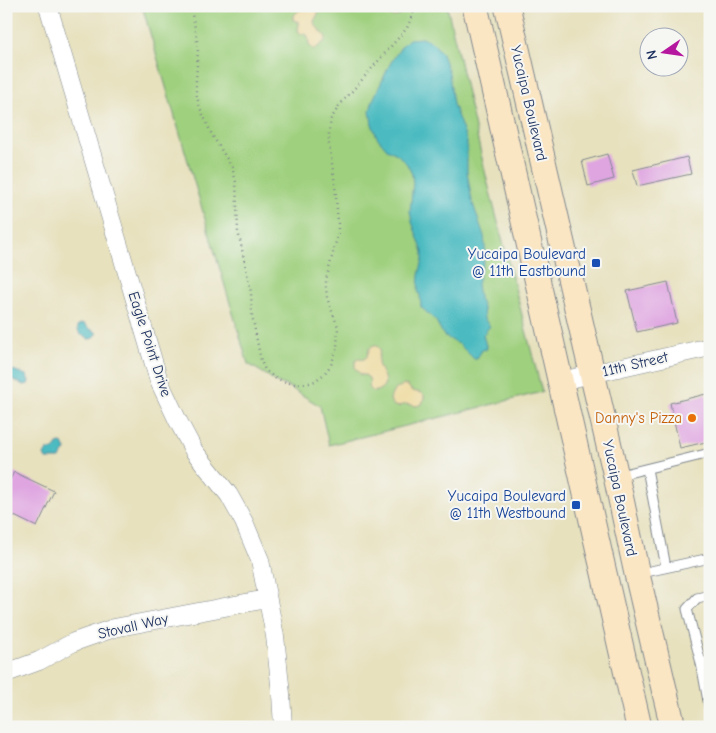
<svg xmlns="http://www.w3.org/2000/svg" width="716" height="733" font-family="'Comic Neue',sans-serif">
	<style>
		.green { fill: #9fd07e; stroke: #5d806e }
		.sand { fill: #eeda9e; stroke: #84847e }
		.water { fill: #4cbbc1; stroke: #347590 }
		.building { fill: #dfa5e1 }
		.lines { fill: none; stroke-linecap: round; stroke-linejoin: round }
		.lane-casing { stroke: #81888e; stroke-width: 11 }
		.street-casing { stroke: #81888e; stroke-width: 19 }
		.secondary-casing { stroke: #81888e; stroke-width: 27 }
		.path { stroke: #81888e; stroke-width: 2.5; stroke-dasharray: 1 4; stroke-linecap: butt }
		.lane { stroke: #fff; stroke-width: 9 }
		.street { stroke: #fff; stroke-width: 18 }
		.secondary { stroke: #fbe6c4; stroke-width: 25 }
		.transit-dot { fill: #1a4fb4; stroke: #f6f6f2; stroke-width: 2 }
		.food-dot { fill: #e8710a; stroke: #f6f6f2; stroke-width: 2 }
		.labels { text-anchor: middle; stroke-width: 4; stroke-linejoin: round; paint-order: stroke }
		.street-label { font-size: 15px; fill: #1b2f5e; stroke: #f6f6f2 }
		.transit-label { font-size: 15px; fill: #164399; stroke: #f6f6f2; text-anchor: end }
		.food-label { font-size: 15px; fill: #c56008; stroke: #f6f6f2; text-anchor: end }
	</style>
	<rect width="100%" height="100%" fill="#f6f6f2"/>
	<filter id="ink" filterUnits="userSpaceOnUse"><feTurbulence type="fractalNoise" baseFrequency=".02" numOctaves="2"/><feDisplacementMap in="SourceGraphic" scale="10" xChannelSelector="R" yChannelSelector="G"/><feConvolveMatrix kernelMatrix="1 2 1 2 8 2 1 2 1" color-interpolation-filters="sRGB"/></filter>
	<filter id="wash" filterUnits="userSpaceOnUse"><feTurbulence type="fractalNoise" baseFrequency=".0096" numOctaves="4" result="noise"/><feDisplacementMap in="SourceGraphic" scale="20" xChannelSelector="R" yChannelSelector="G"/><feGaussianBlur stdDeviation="1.12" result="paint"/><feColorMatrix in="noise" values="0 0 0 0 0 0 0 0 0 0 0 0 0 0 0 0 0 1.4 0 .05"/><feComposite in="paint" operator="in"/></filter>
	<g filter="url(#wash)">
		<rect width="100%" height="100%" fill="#e7e1be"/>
		<path class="green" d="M142,6H447L487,180L542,392L329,445L320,406L289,387L274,381L268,376L248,364Z"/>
		<g class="sand">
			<path d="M303,6H319L318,14L314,21L315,25L326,37L325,41L314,50L309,45L308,36L305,34H301L299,32L298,29L299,25V22L293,20C293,12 300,12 303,6Z"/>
			<path d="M386,6H404L400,15L394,17L386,13L385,8Z"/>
			<path d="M374,345L377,346L380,349C380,353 378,358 378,362C379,373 395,385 374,392C366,387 371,385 369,378L365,375H361L355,368V362L357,359C359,359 362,360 364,359C370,356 366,348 374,345Z"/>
			<path d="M405,385L408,386L412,391L422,393L424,395V399L422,404L417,406L405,404L397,407L393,405L390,400C392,391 396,387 405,385Z"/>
		</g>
		<g class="water">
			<path d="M422,38L433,43L441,52L449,73L453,104L467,142V171L469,184L472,201L484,236L485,246V256L477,284L479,298L483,308L484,319L490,326L483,335L487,349L482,350L477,359H474L459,344L444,336L436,321L421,307L420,295L418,291L419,275L423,259V252L412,222L410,211L413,183L412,174L407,164L397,154L387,149L377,137L372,124L370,111L373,100L390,64L401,47L409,39Z"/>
			<path d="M82,324H85L88,328L96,332V334L94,338L89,339L80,334L78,330V325Z"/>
			<path d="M13,370L26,375L29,381L28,384L24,385L9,378V374Z"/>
			<path d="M60,443L63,444L66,449L65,452L62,454L60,459H46L44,455L47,450H54L57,444Z"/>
		</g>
		<g id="blocks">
			<g class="building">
				<path d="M607,154L614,179L588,186L582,161Z"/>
				<path d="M687,157L691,174L637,186L633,170Z"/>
				<path d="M668,282L677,323L637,332L627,291Z"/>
				<path d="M706,394L710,409V441L680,448L670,403Z"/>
				<path d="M14,472L54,491L37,527L6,512V487Z"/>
			</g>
		</g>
	</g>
	<g filter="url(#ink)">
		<use href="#blocks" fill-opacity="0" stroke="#81888e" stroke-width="1"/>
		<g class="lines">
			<defs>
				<g id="lane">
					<path d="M647,469L666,567"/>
					<path d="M616,476L710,453"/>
					<path d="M637,574L710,558"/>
					<path d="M710,661L701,663L710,712"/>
					<path d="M701,663L687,609L697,598L710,595"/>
				</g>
				<g id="street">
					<path d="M48,6L159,381L177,419L194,451L229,495L244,522L260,560L275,636L281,694L283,727"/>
					<path d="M561,381L710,347"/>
					<path d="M6,673L39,661L74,642L114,628L267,599"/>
				</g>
				<g id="secondary">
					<path d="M475,6L639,727"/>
					<path d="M507,6L616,476L637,574L673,727"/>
				</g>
			</defs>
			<use href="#lane" class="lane-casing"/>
			<use href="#street" class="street-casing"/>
			<use href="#secondary" class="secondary-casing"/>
			<path class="path" d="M190,6L196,32L198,49L196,81V93L200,108L212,135L232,167L236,182L238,231L251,292L252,315L261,361L265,370L275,378L286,382L293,384L309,383L315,381L324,374L331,365L337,348L338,327L327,298L326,287V280L338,234V223L335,184L329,144V132L331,119L339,106L407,28L414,11V6"/>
			<use href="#lane" class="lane"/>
			<use href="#street" class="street"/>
			<use href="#secondary" class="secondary"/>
		</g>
	</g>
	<g class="transit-dot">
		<rect x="591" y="258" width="10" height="10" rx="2.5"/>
		<rect x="571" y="500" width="10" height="10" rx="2.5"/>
	</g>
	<circle class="food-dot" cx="692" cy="418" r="5"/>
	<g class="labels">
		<g class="street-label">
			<text transform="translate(529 103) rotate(77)" y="5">Yucaipa Boulevard</text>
			<text transform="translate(150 344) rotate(72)" y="5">Eagle Point Drive</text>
			<text transform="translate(635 364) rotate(-13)" y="5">11th Street</text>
			<text transform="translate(620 498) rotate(78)" y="5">Yucaipa Boulevard</text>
			<text transform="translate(133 626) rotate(-13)" y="5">Stovall Way</text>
		</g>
		<g class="transit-label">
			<text x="586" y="259">Yucaipa Boulevard<tspan x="586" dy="17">@ 11th Eastbound</tspan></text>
			<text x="566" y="501">Yucaipa Boulevard<tspan x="566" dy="17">@ 11th Westbound</tspan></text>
		</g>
		<g class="food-label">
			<text x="682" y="423">Danny's Pizza</text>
		</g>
	</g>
	<rect width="716" height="733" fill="none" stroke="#f6f6f2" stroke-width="25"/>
	<g transform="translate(664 52) rotate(257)"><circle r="24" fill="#f6f6f2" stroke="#9ea6b7"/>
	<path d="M0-4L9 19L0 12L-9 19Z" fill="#b5179e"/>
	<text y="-8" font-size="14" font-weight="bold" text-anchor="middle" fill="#1b2f5e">N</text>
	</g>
</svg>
